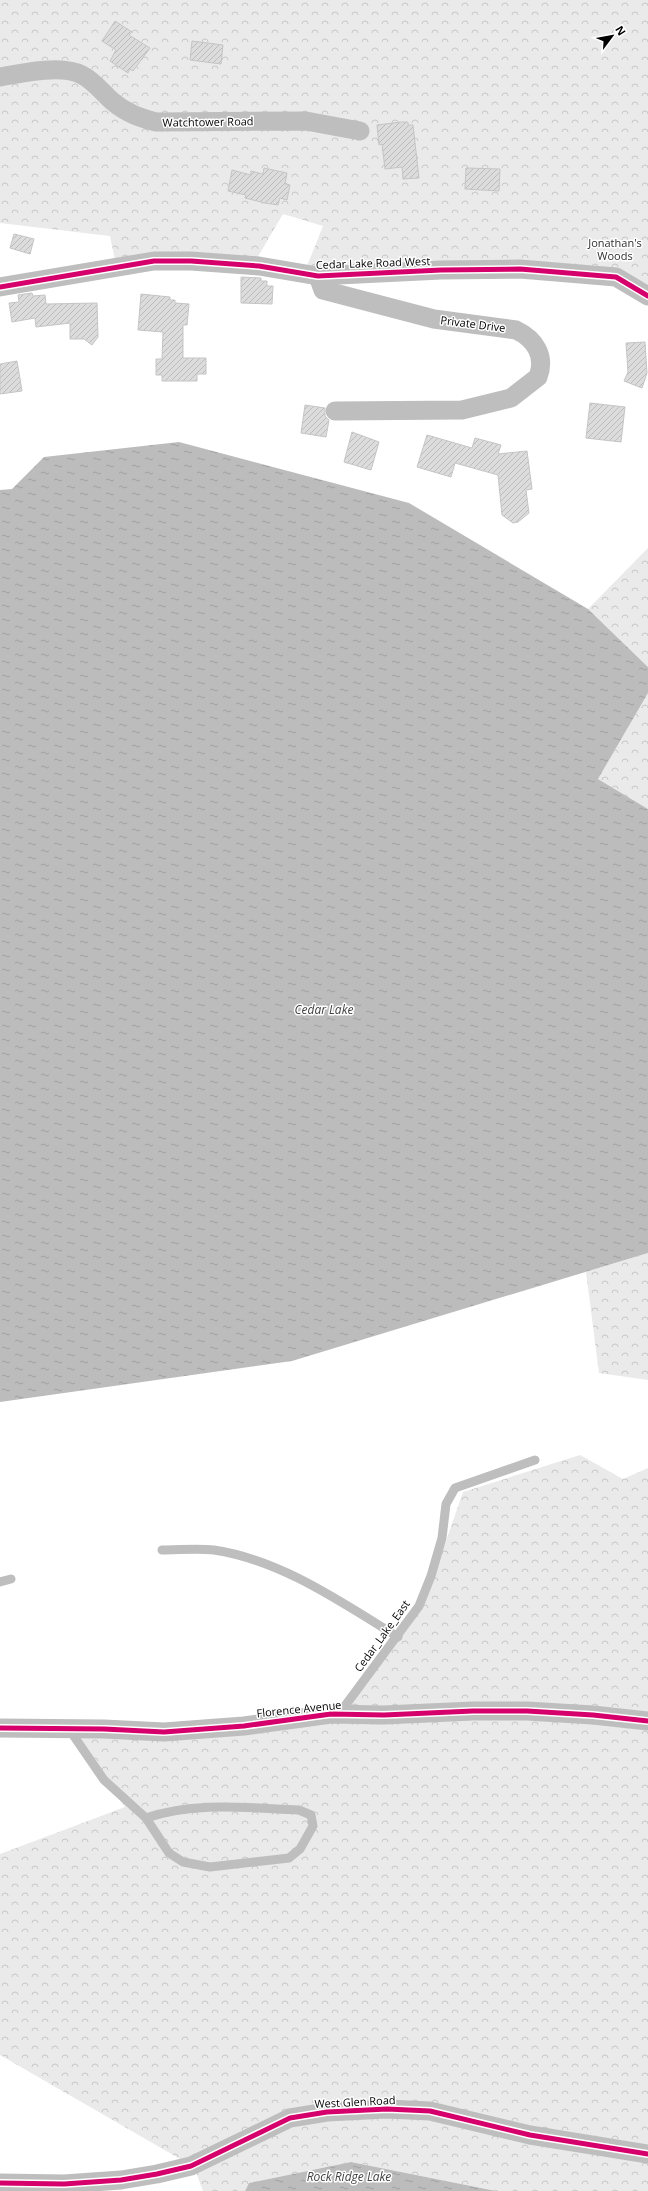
<svg xmlns="http://www.w3.org/2000/svg" width="648" height="2191" font-family="'Open Sans',sans-serif">
	<style>
		.forest { fill: url(#forest-crowns) }
		.water { fill: url(#water-ripples) }
		.building { fill: url(#building-hatch); stroke: #c5c5c5 }
		.lines { fill: none; stroke-linecap: round; stroke-linejoin: round }
		.lane { stroke: #bebebe; stroke-width: 9 }
		.street { stroke: #bebebe; stroke-width: 19 }
		.cycleway-casing { stroke: #fff; stroke-width: 8 }
		.cycleway { stroke: #d6006c; stroke-width: 5 }
		.labels { text-anchor: middle; stroke-width: 3; stroke-linejoin: round; paint-order: stroke }
		.street-label { font-size: 11px; fill: #000; stroke: #fff }
		.park-label { font-size: 11px; fill: #2f2f2f; stroke: #fff }
		.water-label { font-size: 12px; font-style: italic; fill: #404040; stroke: #fff }
	</style>
	<defs>
		<pattern id="forest-crowns" width="20" height="18" patternUnits="userSpaceOnUse"><rect width="20" height="18" fill="#eaeaea"/><path d="M2 6a3 3 0 1 1 6 0M12 15a3 3 0 1 1 6 0" fill="none" stroke="#c7c7c7"/></pattern>
		<pattern id="water-ripples" width="26" height="14" patternUnits="userSpaceOnUse"><rect width="26" height="14" fill="#bcbcbc"/><path d="M2 4q2-2 4 0t4 0M15 11q2-2 4 0t4 0" fill="none" stroke="#a0a0a0"/></pattern>
		<pattern id="building-hatch" width="6" height="6" patternUnits="userSpaceOnUse"><rect width="6" height="6" fill="#dcdcdc"/><path d="M-1 1l2-2M0 6l6-6M5 7l2-2" fill="none" stroke="#bbb"/></pattern>
	</defs>
	<rect width="100%" height="100%" fill="#fff"/>
	<g class="forest">
		<path d="M0,0H648V298L603,279L305,271L323,226L283,214L253,265H116L110,236L0,223Z"/>
		<path d="M648,548V667L588,609Z"/>
		<path d="M648,693V809L598,779Z"/>
		<path d="M648,1253V1380L599,1373L586,1272Z"/>
		<path d="M580,1455L623,1479L648,1468V2191H496L351,2162L249,2183L245,2191H203L194,2167L0,2055V1854L125,1807L69,1732L339,1713L425,1602L463,1492Z"/>
	</g>
	<g class="water">
		<path d="M179,442L409,503L588,609L648,667V693L598,779L648,809V1253L292,1361L0,1402V490L12,489L44,457Z"/>
		<path d="M351,2162L496,2191H245L249,2183Z"/>
	</g>
	<g class="building">
		<path d="M115,21L132,32L129,35L150,48L133,71L130,69L128,73L110,61L116,50L102,41Z"/>
		<path d="M192,41L223,45L221,64L190,60Z"/>
		<path d="M401,122H408V125H413L419,178L403,179L402,167L385,169L382,144L379,145L377,125Z"/>
		<path d="M264,168L287,173L285,184L290,185L287,200L280,198L278,205L265,203L245,198L246,195L228,191L232,170L251,175V171L263,174Z"/>
		<path d="M466,168L500,169L499,191L465,189Z"/>
		<path d="M14,234L34,239L30,254L10,248Z"/>
		<path d="M241,277L261,278V281H267V286H273L272,304L241,303Z"/>
		<path d="M32,293L33,296L45,295L46,304L97,303L98,337L92,345L84,339H70V323L36,327L35,318L12,322L9,303L19,302L18,295Z"/>
		<path d="M141,294L170,297V300H175V303L189,304L187,325H183V358H206V374H197V381H162V375H156V359H162L163,332L138,330Z"/>
		<path d="M645,342L647,373L642,388L624,381L628,372L626,343Z"/>
		<path d="M17,361L22,391L0,394V364Z"/>
		<path d="M590,403L625,407L621,442L586,438Z"/>
		<path d="M305,405L325,408V416L329,420L326,437L301,433Z"/>
		<path d="M352,432L379,442L371,470L344,462Z"/>
		<path d="M427,435L472,448L475,438L501,445L498,454L527,451L532,489L526,490L529,513L518,522L513,523L502,515L498,475L455,463L451,477L417,467Z"/>
	</g>
	<g class="lines">
		<g class="lane">
			<path d="M162,1550C179,1550 197,1548 214,1550C281,1560 341,1602 398,1637"/>
			<path d="M0,1582L11,1579"/>
			<path d="M339,1714L419,1606L431,1576L442,1538L446,1504L455,1488L535,1460"/>
			<path d="M69,1729L104,1780L146,1818L169,1853L183,1862L210,1867L289,1858L300,1849L313,1826L311,1815L299,1810C248,1808 195,1801 146,1818"/>
		</g>
		<g class="street">
			<path d="M0,77C21,73 63,64 82,75C94,81 102,92 112,101C126,113 140,118 156,122L306,121L360,131"/>
			<path d="M318,276L323,290L434,319L516,330C535,339 546,356 538,377L511,398L462,410L335,411"/>
			<path d="M0,287L154,261H191L259,266L318,276L441,270L520,269L616,277L648,296"/>
			<path d="M0,1728L104,1729L164,1732L244,1726L331,1714L384,1715L473,1711H527L593,1715L648,1721"/>
			<path d="M0,2183L64,2184L121,2180L157,2174L191,2166L290,2118L327,2112L387,2109L430,2111L530,2135L648,2154"/>
		</g>
		<defs>
			<g id="cycleway">
				<path d="M0,287L154,261H191L259,266L318,276L441,270L520,269L616,277L648,296"/>
				<path d="M0,1728L104,1729L164,1732L244,1726L331,1714L384,1715L473,1711H527L593,1715L648,1721"/>
				<path d="M0,2183L64,2184L121,2180L157,2174L191,2166L290,2118L327,2112L387,2109L430,2111L530,2135L648,2154"/>
			</g>
		</defs>
		<use href="#cycleway" class="cycleway-casing"/>
		<use href="#cycleway" class="cycleway"/>
	</g>
	<g class="labels">
		<g class="street-label">
			<text transform="translate(208 122) rotate(-1)" y="4">Watchtower Road</text>
			<text transform="translate(373 263) rotate(-2)" y="4">Cedar Lake Road West</text>
			<text transform="translate(473 324) rotate(7)" y="4">Private Drive</text>
			<text transform="translate(382 1636) rotate(-54)" y="4">Cedar_Lake_East</text>
			<text transform="translate(299 1709) rotate(-6)" y="4">Florence Avenue</text>
			<text transform="translate(355 2102) rotate(-3)" y="4">West Glen Road</text>
		</g>
		<g class="park-label">
			<text x="615" y="247">Jonathan's<tspan x="615" dy="13">Woods</tspan></text>
		</g>
		<g class="water-label">
			<text x="324" y="1014">Cedar Lake</text>
			<text x="349" y="2181">Rock Ridge Lake</text>
		</g>
	</g>
	<g transform="translate(612 36) rotate(58)" stroke="#ffffff" stroke-width="3" paint-order="stroke">
	<path d="M0-3L7 15L0 10L-7 15Z" fill="#000000"/>
	<text y="-6" font-size="11" font-weight="bold" text-anchor="middle" fill="#000000">N</text>
	</g>
</svg>
